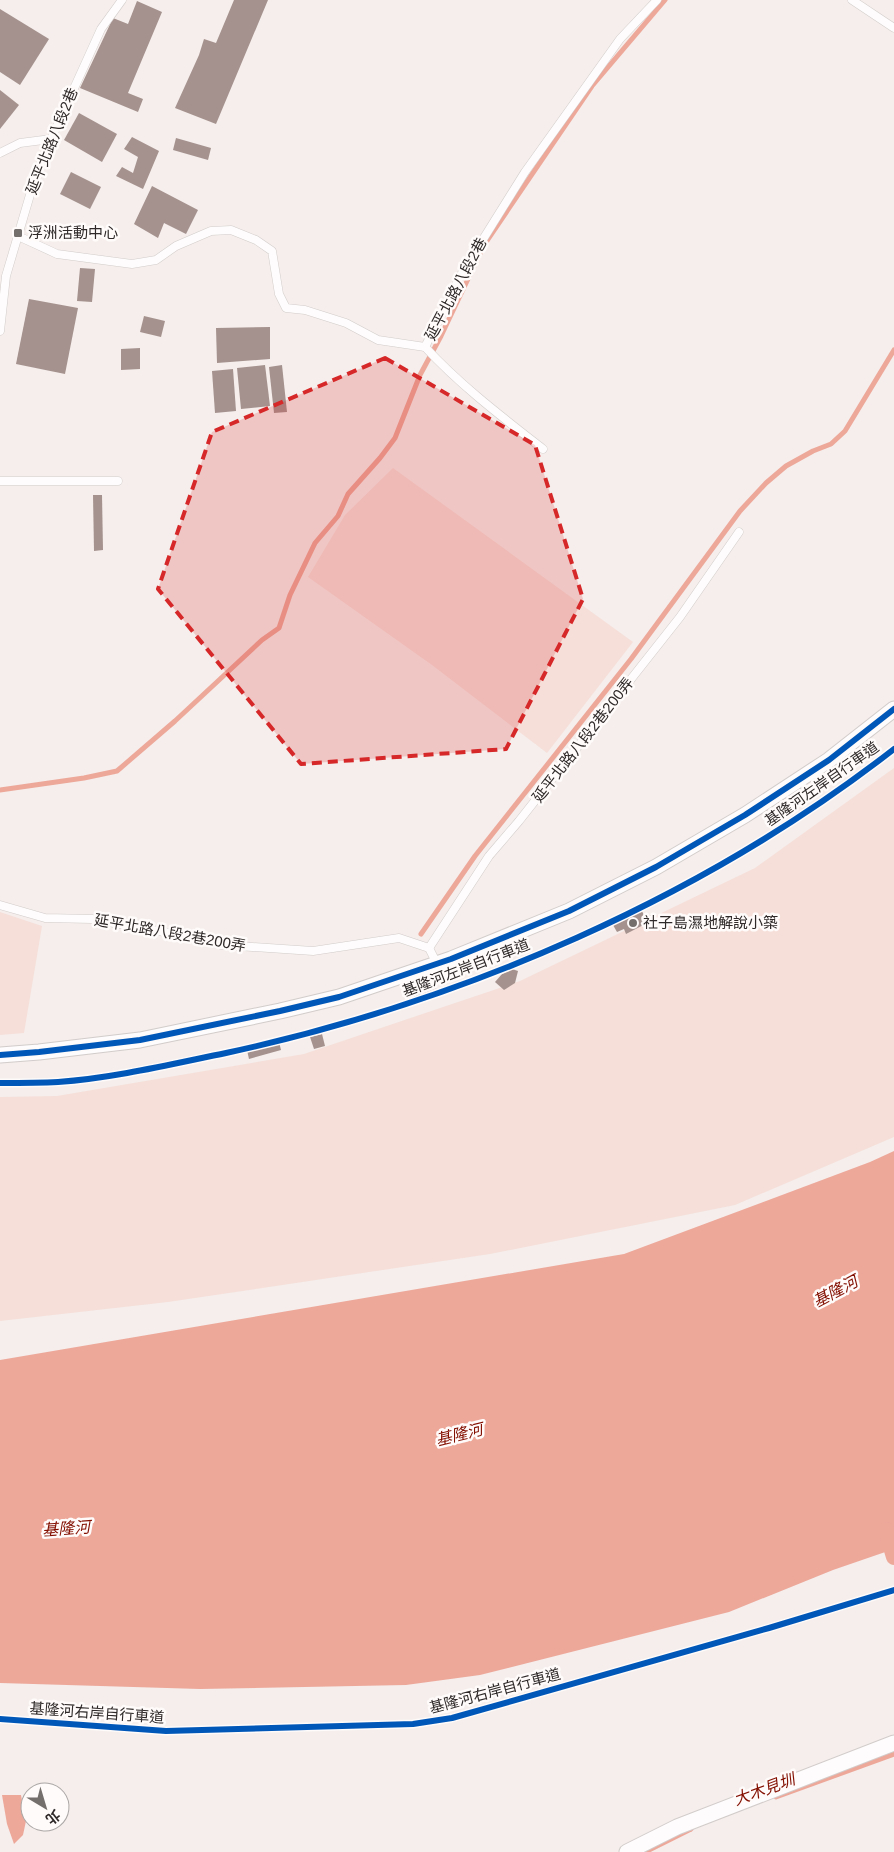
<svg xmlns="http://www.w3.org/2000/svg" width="894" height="1852" font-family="Arial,'Noto Sans TC',sans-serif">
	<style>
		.green { fill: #f6dfd9 }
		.water { fill: #eda89a }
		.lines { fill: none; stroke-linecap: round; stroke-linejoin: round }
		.stream { stroke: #eda89a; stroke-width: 5 }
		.canal { stroke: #eda89a; stroke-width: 16 }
		.building { fill: #a5928e }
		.service-casing { stroke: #d2cccb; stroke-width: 9 }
		.minor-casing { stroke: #d2cccb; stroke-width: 17 }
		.service { stroke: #fefcfc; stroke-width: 8 }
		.minor { stroke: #fefcfc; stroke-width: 15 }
		.cycleway-casing { stroke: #fefbfa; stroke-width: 9 }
		.cycleway { stroke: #0057b8; stroke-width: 6 }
		.marked { fill: #d62828; fill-opacity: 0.2; stroke: #d62828; stroke-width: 4; stroke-dasharray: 10 6; stroke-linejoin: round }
		.poi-dot { fill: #746f6d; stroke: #fefbfa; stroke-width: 2 }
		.labels { text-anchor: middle; stroke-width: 5; stroke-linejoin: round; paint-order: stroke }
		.street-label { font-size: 15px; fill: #2f2a29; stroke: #fefbfa }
		.poi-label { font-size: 15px; fill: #2f2a29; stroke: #fefbfa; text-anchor: start }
		.water-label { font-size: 16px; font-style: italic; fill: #830f00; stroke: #fefbfa }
	</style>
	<rect width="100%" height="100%" fill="#f5eeec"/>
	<g class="green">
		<path d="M393,468L633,642L547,753L432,665L308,577L345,515Z"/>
		<path d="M894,768V1137L735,1205L490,1254L168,1302L0,1321V1097L57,1096L304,1054L520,981L755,868Z"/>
		<path d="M0,912L42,926L24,1033L0,1035Z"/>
	</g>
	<g class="water">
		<path d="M894,1151V1549L833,1570L729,1612L480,1675L406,1685L200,1689L0,1683V1360L624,1254L870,1162Z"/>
		<path d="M2,1795H21L26,1821L23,1835L14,1844L7,1824Z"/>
	</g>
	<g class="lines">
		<g class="stream">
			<path d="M0,790L84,778L117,771L175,721L262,640L279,628L290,595L315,543L338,516L348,494L380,458L395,438L420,375L441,336L484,245L592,86L665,0"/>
			<path d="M421,934L475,856L631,659L740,511L766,483L786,466L813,451L831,444L845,431L894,350"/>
			<path d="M776,1797L894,1754"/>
			<path d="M645,1852L691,1829"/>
		</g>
		<path class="canal" d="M886,1530L894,1557"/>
	</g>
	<g class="building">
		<path d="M234,0H268L216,124L175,108L199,55L204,39L216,43Z"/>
		<path d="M137,1L162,12L128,93L143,99L138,112L80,88L113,18L128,24Z"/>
		<path d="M0,9L49,39L20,85L0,72Z"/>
		<path d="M0,90L19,105L0,129Z"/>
		<path d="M79,113L117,134L102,162L64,140Z"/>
		<path d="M132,137L159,151L143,189L116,176L122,167L133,173L138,157L124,149Z"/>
		<path d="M176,138L211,148L208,160L173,150Z"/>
		<path d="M71,172L101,187L90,209L60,194Z"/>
		<path d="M152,186L198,210L186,234L164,223L158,238L134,224Z"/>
		<path d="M80,268L95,269L92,302L77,301Z"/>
		<path d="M29,299L78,308L65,374L16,364Z"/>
		<path d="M144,316L165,321L161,337L140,332Z"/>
		<path d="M270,327V359L217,363L216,328Z"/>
		<path d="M140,348V369L121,370V349Z"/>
		<path d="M265,365L270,406L241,409L237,368Z"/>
		<path d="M282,365L287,412L274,413L269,367Z"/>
		<path d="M233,369L236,411L215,413L212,371Z"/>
		<path d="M93,495H102L103,550L94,551Z"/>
		<path d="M642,911L645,918L651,915L653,920L626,934L624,929L617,932L613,925Z"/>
		<path d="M512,969L518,971L515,983L504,990L495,982L502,974Z"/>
		<path d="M431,973L437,988L414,997L408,981Z"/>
		<path d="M322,1034L325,1046L314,1049L310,1037Z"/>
		<path d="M279,1042L281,1050L249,1059L247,1050Z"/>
	</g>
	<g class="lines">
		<defs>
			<g id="service">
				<path d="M852,0L894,28"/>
				<path d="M0,153L20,143L51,139"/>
				<path d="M18,236L57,254L132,264L156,260L176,246L211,231L231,230L256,240L272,251L279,294L286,308L305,310L346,323L378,340L425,347"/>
				<path d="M0,331L6,276L35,178L51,139L101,29L122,0"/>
				<path d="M425,347L462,273L525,172L620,39L657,0"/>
				<path d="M425,347C460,385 502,417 543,449"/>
				<path d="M0,481H118"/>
				<path d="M0,905L45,918L92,919L175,934L222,945L313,951L399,938L429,948L437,964"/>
				<path d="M429,948L489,856L519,821L680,617L739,532"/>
			</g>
			<g id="minor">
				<path d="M0,1055L39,1052L140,1040L280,1011L339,997L451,959L569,911L656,867L745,815L829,760L894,709"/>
				<path d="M627,1852L677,1827L894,1743"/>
			</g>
		</defs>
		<use href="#service" class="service-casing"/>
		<use href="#minor" class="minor-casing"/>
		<use href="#service" class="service"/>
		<use href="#minor" class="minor"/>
		<defs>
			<g id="cycleway">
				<path d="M0,1055L39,1052L140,1040L280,1011L339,997L451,959L569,911L656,867L745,815L829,760L894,709"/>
				<path d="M0,1083C19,1083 39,1083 58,1082C114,1078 172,1064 226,1053C462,1002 703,898 894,749"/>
				<path d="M0,1719L166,1731L413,1724L452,1718L769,1628L894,1590"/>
			</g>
		</defs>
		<use href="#cycleway" class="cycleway-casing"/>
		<use href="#cycleway" class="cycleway"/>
	</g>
	<path class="marked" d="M385,358L535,445L583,599L506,749L301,764L158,589L212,432Z"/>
	<g class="poi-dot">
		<rect x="13" y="228" width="10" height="10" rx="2.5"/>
		<circle cx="633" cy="923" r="5"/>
	</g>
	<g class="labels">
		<g class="street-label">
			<text transform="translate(52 141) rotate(-68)" y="5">延平北路八段2巷</text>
			<text transform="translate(456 289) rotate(-62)" y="5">延平北路八段2巷</text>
			<text transform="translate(583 740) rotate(-52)" y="5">延平北路八段2巷200弄</text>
			<text transform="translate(822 784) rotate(-35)" y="5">基隆河左岸自行車道</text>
			<text transform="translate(170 933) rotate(10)" y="5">延平北路八段2巷200弄</text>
			<text transform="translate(466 968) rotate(-21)" y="5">基隆河左岸自行車道</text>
			<text transform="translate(495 1691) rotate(-15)" y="5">基隆河右岸自行車道</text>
			<text transform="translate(97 1713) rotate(4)" y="5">基隆河右岸自行車道</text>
		</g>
		<g class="poi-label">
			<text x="28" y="238">浮洲活動中心</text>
			<text x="643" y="928">社子島濕地解說小築</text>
		</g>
		<g class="water-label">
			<text transform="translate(835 1291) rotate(-28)" y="6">基隆河</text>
			<text transform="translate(459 1434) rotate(-14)" y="6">基隆河</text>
			<text transform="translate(66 1528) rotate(-4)" y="6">基隆河</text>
			<text transform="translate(764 1789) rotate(-20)" y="6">大木見圳</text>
		</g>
	</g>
	<g transform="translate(45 1807) rotate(142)"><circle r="24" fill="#fefbfa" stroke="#aba7a6"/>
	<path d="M0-4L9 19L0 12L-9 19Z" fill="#746f6d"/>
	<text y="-8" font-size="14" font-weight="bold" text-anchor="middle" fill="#2f2a29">北</text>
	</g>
</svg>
